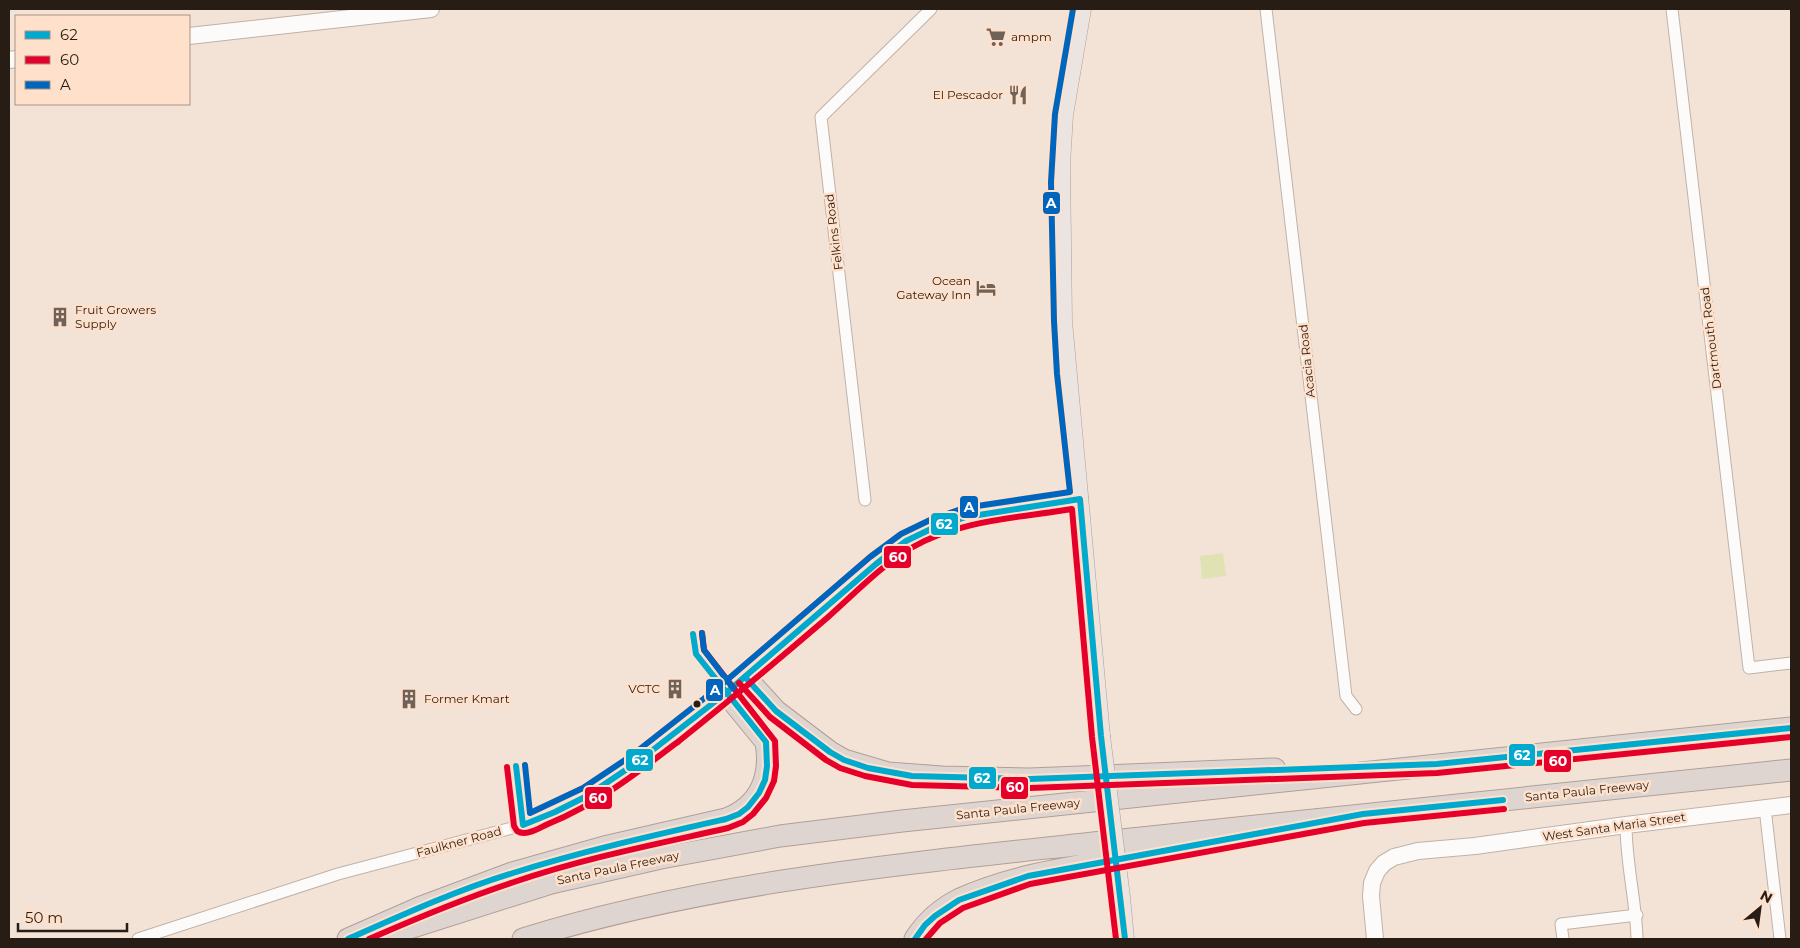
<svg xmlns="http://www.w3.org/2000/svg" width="1800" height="948" font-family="Montserrat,sans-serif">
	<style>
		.green { fill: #e0e2b3 }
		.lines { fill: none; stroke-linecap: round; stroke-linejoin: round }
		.street-casing { stroke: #beb2a9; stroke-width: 13 }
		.secondary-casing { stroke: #beb2a9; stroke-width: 18 }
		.primary-casing { stroke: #b09f97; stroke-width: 19 }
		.highway-casing { stroke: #b09f97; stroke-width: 23 }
		.street { stroke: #fdfbf9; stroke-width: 11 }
		.secondary { stroke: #fdfbf9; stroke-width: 16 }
		.primary { stroke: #ebe4e0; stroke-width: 18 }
		.highway { stroke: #dfd5d0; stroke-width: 21 }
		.primary-bridge-casing { stroke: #b09f97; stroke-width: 19; stroke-linecap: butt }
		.primary-bridge { stroke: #ebe4e0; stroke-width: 18 }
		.bus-1-casing { stroke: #ffe1cb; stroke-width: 10 }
		.bus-2-casing { stroke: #ffe1cb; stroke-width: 10 }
		.bus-3-casing { stroke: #ffe1cb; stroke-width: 10 }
		.bus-1 { stroke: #00a9ce; stroke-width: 6 }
		.bus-2 { stroke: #e4002b; stroke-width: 6 }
		.bus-3 { stroke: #0065bd; stroke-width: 6 }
		.bus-dot { fill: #281d15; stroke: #ffe1cb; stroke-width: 2 }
		.labels { text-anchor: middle; stroke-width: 5; stroke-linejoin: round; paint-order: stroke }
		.poi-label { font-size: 12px; fill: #281d15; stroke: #ffe1cb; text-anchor: start }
		.street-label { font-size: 12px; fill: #281d15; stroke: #ffe1cb }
		.line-badge { stroke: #ffe1cb; stroke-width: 2 }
		.badge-label { font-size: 14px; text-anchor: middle; font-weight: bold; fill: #fff }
	</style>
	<rect width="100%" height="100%" fill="#f3e3d7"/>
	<path class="green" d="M1223,553L1226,576L1202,579L1200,556Z"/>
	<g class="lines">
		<defs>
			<g id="street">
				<path d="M1266,9L1346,696L1356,709"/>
				<path d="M1672,9L1749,668L1791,663"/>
				<path d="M865,500L821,117L931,9"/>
				<path d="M1765,808L1780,939"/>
				<path d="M1626,825C1626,863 1636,901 1637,939"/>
				<path d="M138,939L338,874L523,825L555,812L607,784L726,693"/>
				<path d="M1563,939L1561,924L1637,915"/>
			</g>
			<g id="secondary">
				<path d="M189,36L431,9"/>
				<path d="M9,60L16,59"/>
				<path d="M726,693L876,564L906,541L933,528L966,517L1080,499"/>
				<path d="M1375,939L1371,896L1372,883L1377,871L1384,863L1394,857L1418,851L1475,846L1626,825L1791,805"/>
			</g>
			<g id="primary">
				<path d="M1082,9L1064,115L1061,164L1063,321L1101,736"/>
				<path d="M1121,897L1125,939"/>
			</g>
			<g id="highway">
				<path d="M745,677L776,711L830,752L844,760L888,773L942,777L1030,779L1275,769"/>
				<path d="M348,939L421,907L512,873L604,847L726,819C760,806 772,777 766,742L726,693"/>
				<path d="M375,939L551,883L661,858L780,836L902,821L1791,728"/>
				<path d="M523,939C707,882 902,864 1093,843C1326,818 1559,796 1791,770"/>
				<path d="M915,939C926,922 942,908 960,899C1004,879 1053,870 1100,862C1130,857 1160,851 1191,845"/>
			</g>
		</defs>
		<use href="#street" class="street-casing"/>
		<use href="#secondary" class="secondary-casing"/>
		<use href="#primary" class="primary-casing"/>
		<use href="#highway" class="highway-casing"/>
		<use href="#street" class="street"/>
		<use href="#secondary" class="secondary"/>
		<use href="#primary" class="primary"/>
		<use href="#highway" class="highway"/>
		<defs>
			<path id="primary-bridge" d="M1101,736L1121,897"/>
		</defs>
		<use href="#primary-bridge" class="primary-bridge-casing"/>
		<use href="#primary-bridge" class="primary-bridge"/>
		<defs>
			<g id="bus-1">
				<path d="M745,677L776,711L830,752L844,760L868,768L912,776L1030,779L1437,764L1791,728"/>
				<path d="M516,766L523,825L555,812L587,796L636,763L726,693L876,564L906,541L933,528L966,517L1080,499L1101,736L1125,939"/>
				<path d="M348,939C402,915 457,890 513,873C583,851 655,835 726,819L739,814L748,807L759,793L765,780L767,766L766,742L696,654L693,634"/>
				<path d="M915,939L925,925L935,916L959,900L1028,876L1363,814L1503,800"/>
			</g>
			<g id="bus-2">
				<path d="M739,683L770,717L826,760L840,768L865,776L912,785L1030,788L1437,773L1791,737"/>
				<path d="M507,767L514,826L517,831C526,837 539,828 548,824C597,804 637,773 679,741C729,701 778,660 827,618C852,596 883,564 911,548C959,520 1018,518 1072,509L1092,737L1116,939"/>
				<path d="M369,939C417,918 465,898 514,882C584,858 657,844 728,828L743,822L753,814L766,798L774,781L776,766L775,741L704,650L702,633"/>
				<path d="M926,939L940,923L963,908L1030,884L1364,823L1504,809"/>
			</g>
			<g id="bus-3">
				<path d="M702,633L704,650L733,688"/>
				<path d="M525,765L530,813L583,788L631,756L720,686L870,557L901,534L930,520L964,508L1070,492L1057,374L1054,321L1051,182L1055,114L1073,9"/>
			</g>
		</defs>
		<use href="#bus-1" class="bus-1-casing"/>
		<use href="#bus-2" class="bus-2-casing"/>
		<use href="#bus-3" class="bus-3-casing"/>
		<use href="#bus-1" class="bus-1"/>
		<use href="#bus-2" class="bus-2"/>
		<use href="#bus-3" class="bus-3"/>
	</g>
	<defs>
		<symbol id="supermarket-bare" viewBox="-9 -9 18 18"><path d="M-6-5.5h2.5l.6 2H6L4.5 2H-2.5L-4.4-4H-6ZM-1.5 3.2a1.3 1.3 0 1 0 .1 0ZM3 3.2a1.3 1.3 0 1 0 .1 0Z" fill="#6f6259" stroke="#ffe1cb" stroke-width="2.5" paint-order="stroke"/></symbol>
		<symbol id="restaurant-bare" viewBox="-9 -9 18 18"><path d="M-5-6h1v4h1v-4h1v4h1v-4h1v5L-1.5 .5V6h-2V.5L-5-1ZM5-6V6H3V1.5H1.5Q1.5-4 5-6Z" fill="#6f6259" stroke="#ffe1cb" stroke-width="2.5" paint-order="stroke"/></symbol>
		<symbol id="hotel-bare" viewBox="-9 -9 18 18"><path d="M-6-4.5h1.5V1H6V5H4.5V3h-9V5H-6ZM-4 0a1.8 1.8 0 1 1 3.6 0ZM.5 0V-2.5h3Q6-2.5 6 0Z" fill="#6f6259" stroke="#ffe1cb" stroke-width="2.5" paint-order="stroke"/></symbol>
		<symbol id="building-bare" viewBox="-9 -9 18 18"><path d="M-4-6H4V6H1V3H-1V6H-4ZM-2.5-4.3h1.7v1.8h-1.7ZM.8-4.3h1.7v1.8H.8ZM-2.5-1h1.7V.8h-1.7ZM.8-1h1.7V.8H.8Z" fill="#6f6259" stroke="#ffe1cb" stroke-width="2.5" paint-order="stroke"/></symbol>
	</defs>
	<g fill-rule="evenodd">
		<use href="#supermarket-bare" x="982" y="23" width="28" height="28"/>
		<use href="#restaurant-bare" x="1004" y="81" width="28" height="28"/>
		<use href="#hotel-bare" x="972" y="274" width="28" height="28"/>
		<use href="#building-bare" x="46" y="303" width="28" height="28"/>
		<use href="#building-bare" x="661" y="675" width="28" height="28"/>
		<use href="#building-bare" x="395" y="685" width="28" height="28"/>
	</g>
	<circle class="bus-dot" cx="697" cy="704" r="4.5"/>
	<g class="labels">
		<g class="poi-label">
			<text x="1011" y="41">ampm</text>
			<text x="1003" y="99" text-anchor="end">El Pescador</text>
			<text x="971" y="285" text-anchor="end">Ocean<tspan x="971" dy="14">Gateway Inn</tspan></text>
			<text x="75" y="314">Fruit Growers<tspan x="75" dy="14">Supply</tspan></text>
			<text x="660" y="693" text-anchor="end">VCTC</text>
			<text x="424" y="703">Former Kmart</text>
		</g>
		<g class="street-label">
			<text transform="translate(834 232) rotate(-97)" y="4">Felkins Road</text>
			<text transform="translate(1711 338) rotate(-97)" y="4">Dartmouth Road</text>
			<text transform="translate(1307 361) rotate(-96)" y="4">Acacia Road</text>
			<text transform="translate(1587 791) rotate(-6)" y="4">Santa Paula Freeway</text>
			<text transform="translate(1018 809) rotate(-6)" y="4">Santa Paula Freeway</text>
			<text transform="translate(1614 827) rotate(-8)" y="4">West Santa Maria Street</text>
			<text transform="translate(459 842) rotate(-15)" y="4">Faulkner Road</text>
			<text transform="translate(618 868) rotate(-12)" y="4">Santa Paula Freeway</text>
		</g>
	</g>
	<g class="line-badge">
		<rect x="1042" y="191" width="19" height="24" rx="5" fill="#0065bd"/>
		<rect x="959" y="495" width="20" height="24" rx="5" fill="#0065bd"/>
		<rect x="930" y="512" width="29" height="24" rx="5" fill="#00a9ce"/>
		<rect x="883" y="545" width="29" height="24" rx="5" fill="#e4002b"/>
		<rect x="705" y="678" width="19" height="24" rx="5" fill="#0065bd"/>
		<rect x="1508" y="743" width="28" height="24" rx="5" fill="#00a9ce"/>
		<rect x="625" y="748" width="29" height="24" rx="5" fill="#00a9ce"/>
		<rect x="1543" y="749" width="29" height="24" rx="5" fill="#e4002b"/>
		<rect x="968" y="766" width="29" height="24" rx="5" fill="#00a9ce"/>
		<rect x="1000" y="776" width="29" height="24" rx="5" fill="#e4002b"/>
		<rect x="584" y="786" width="29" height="24" rx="5" fill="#e4002b"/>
	</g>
	<g class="badge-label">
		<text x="1051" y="208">A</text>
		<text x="969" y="512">A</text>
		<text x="944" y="529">62</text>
		<text x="898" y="562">60</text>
		<text x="715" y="695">A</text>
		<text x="1522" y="760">62</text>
		<text x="640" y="765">62</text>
		<text x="1558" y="766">60</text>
		<text x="982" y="783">62</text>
		<text x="1015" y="792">60</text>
		<text x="598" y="803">60</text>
	</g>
	<rect width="1800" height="948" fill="none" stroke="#281d15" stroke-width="20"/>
	<rect x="15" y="15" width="175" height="90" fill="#ffe1cb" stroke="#a99382"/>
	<rect x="25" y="31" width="25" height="8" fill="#00a9ce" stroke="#a99382"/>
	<text x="60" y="40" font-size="15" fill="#281d15">62</text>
	<rect x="25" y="56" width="25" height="8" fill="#e4002b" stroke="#a99382"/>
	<text x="60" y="65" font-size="15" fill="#281d15">60</text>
	<rect x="25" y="81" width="25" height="8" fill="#0065bd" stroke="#a99382"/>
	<text x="60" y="90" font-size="15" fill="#281d15">A</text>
	<g transform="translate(1760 908) rotate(29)" stroke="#ffe1cb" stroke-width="4" paint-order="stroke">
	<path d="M0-4L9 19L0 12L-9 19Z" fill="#281d15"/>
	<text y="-8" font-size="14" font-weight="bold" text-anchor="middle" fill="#281d15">N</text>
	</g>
	<path d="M18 923v8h109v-8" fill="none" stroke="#281d15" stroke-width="2.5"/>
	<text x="25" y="923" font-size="15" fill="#281d15" stroke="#ffe1cb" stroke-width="4" paint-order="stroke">50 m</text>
</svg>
